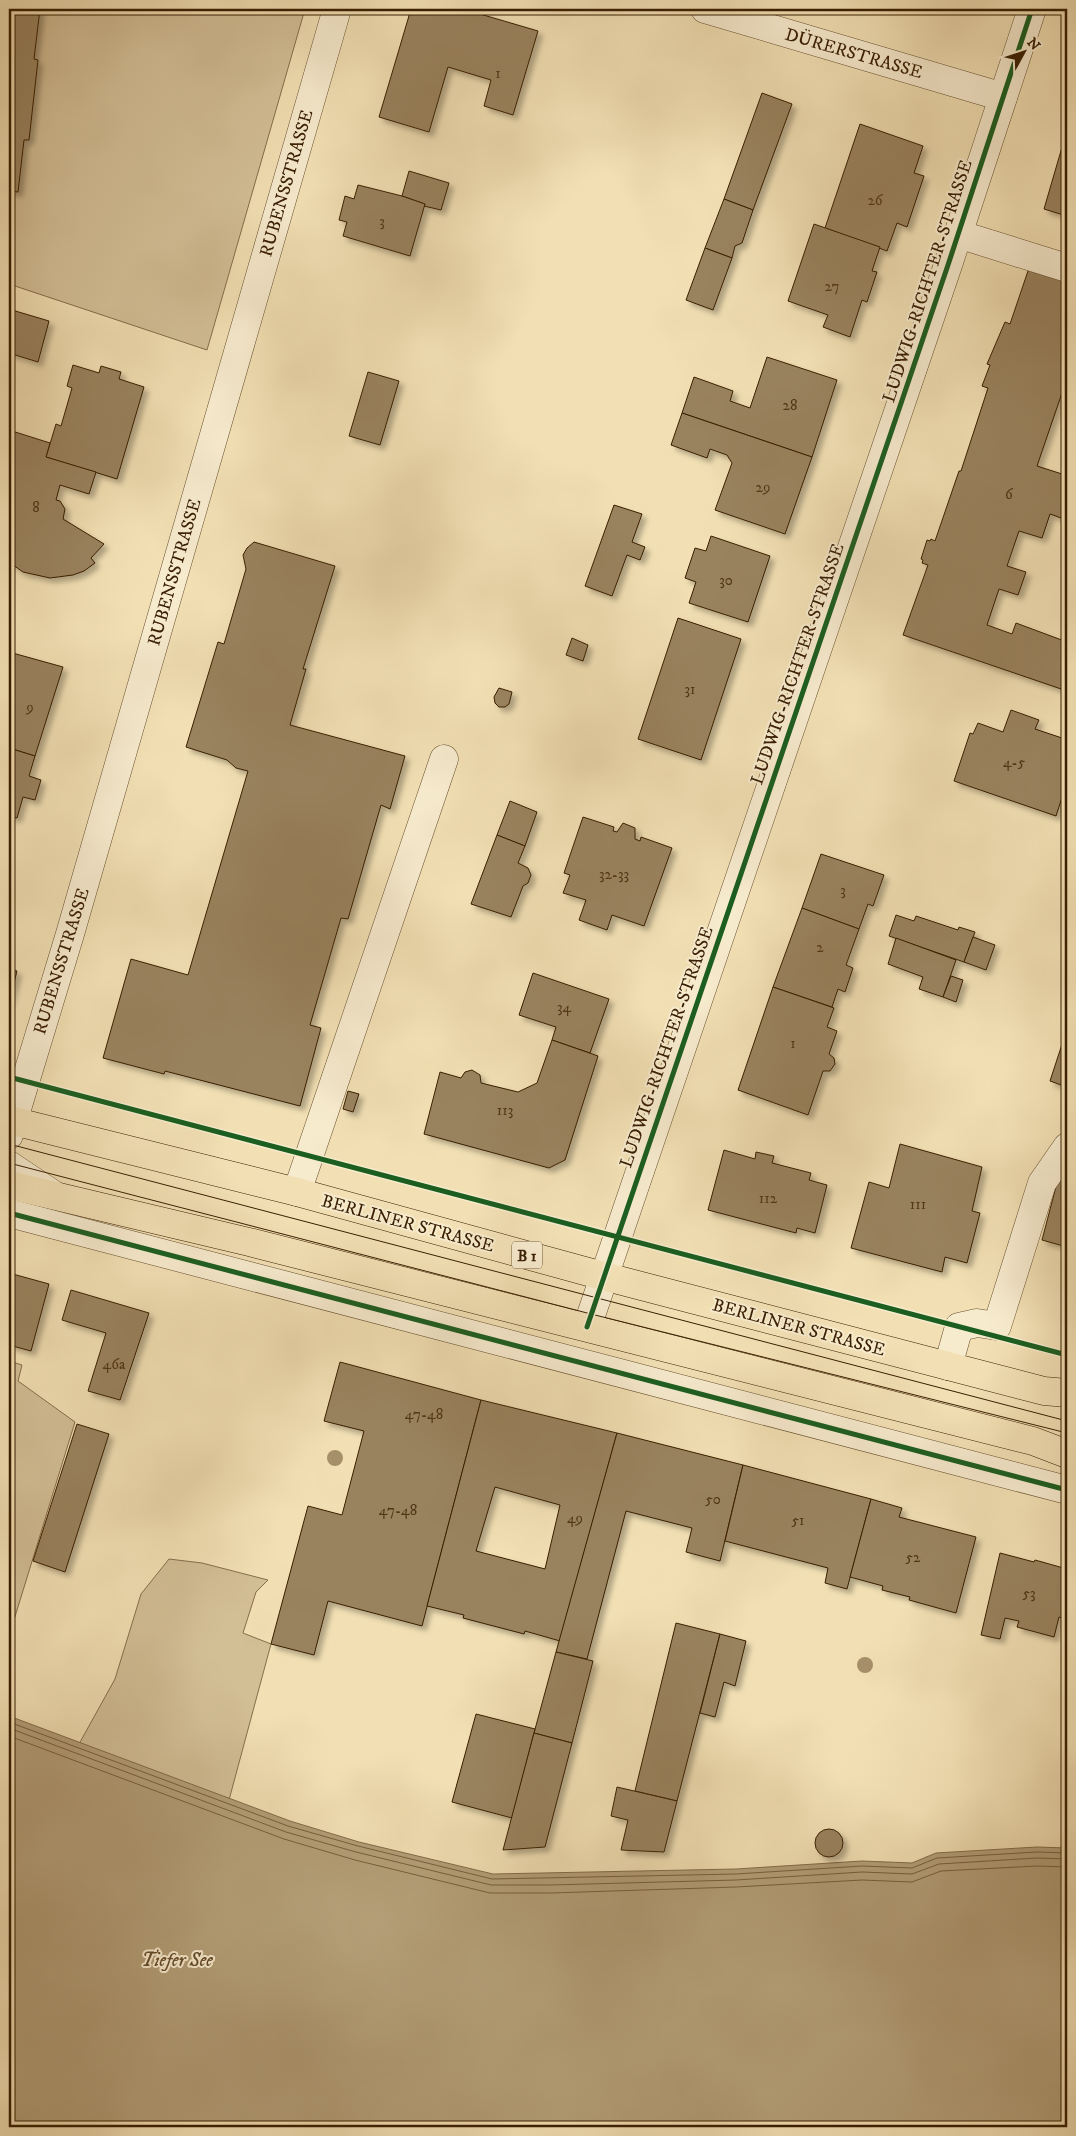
<svg xmlns="http://www.w3.org/2000/svg" width="1076" height="2136" font-family="'IM FELL DW Pica',serif">
	<style>
		.green { fill: #d3bf96; stroke: #866e4c }
		.water { fill: #b39e77; stroke: #826b48 }
		.lines { fill: none; stroke-linecap: round; stroke-linejoin: round }
		.shore { stroke: #765e3c; stroke-width: 1 }
		.building { fill: #99835e; stroke: #391e01; fill-rule: evenodd; filter: url(#shadow) }
		.minor-casing { stroke: #674e2e; stroke-width: 29 }
		.major-casing { stroke: #391e01; stroke-width: 29 }
		.minor { stroke: #f7ebce; stroke-width: 28 }
		.major { stroke: #f2e0b4; stroke-width: 28 }
		.tram { stroke: #391e01; stroke-width: 1 }
		.cycleway-casing { stroke: #f7ebce; stroke-width: 8 }
		.cycleway { stroke: #1b5e20; stroke-width: 5 }
		.tree { fill: #a6906a }
		.labels { text-anchor: middle; stroke-width: 4; stroke-linejoin: round; paint-order: stroke }
		.number-label { font-size: 15px; fill: #513718 }
		.shield { fill: #f7ebce; stroke: #725c3e; stroke-width: 1 }
		.shield-label { font-size: 16px; font-weight: bold; fill: #391e01 }
		.street-label { font-size: 18px; fill: #391e01; stroke: #f7ebce }
		.water-label { font-size: 19px; font-style: italic; fill: #644b2a; stroke: #f7ebce }
	</style>
	<defs>
		<filter id="shadow"><feDropShadow dx="4.5" dy="4.5" stdDeviation="2.5" flood-color="#0004"/></filter>
	</defs>
	<rect width="100%" height="100%" fill="#f2e0b4"/>
	<filter id="stains"><feTurbulence type="fractalNoise" baseFrequency=".004" numOctaves="4"/><feColorMatrix values="0 0 0 0 .2 0 0 0 0 .09 0 0 0 0 .02 0 0 0 .5 -.17"/></filter>
	<radialGradient id="worn" r=".72"><stop offset=".6" stop-color="#630" stop-opacity="0"/><stop offset="1" stop-color="#630" stop-opacity=".3"/></radialGradient>
	<g class="green">
		<path d="M9,9H305L207,350L9,284Z"/>
		<path d="M9,1361L22,1365L18,1381L75,1422L13,1623L9,1621Z"/>
		<path d="M169,1559L202,1563L268,1580L256,1592L243,1633L271,1644L229,1800L79,1744L115,1679L141,1594Z"/>
	</g>
	<path class="water" d="M9,1716L290,1821L359,1842L493,1874L736,1869L862,1861L912,1863L936,1853L1037,1847L1067,1848V2127H9Z"/>
	<g class="lines">
		<g class="shore">
			<path d="M9,1722L288,1826L358,1846L492,1879L736,1874L862,1866L912,1868L937,1858L1037,1852L1067,1853"/>
			<path d="M9,1728L286,1832L356,1852L491,1885H551L736,1880L862,1872L912,1874L939,1864L1037,1858L1067,1859"/>
			<path d="M9,1736L284,1839L355,1860L490,1893H551L736,1887L862,1880L912,1882L941,1871L1037,1866L1067,1867"/>
		</g>
	</g>
	<g class="building">
		<path d="M9,9H40L34,59L38,60L29,140H24L18,192L9,191Z"/>
		<path d="M411,9H463L538,31L513,115L484,106L491,80L448,67L429,132L379,117Z"/>
		<path d="M762,93L792,104L753,210L724,199Z"/>
		<path d="M860,124L923,146L914,173L924,176L907,227L897,223L887,251L825,228Z"/>
		<path d="M1065,137H1067V216L1044,209Z"/>
		<path d="M409,171L449,183L441,210L424,206L425,204L402,196Z"/>
		<path d="M358,185L402,196L425,204L410,256L343,236L347,222L339,220L345,196L354,199Z"/>
		<path d="M724,199L753,210L742,243L735,246L732,258L705,248Z"/>
		<path d="M814,224L880,247L872,271L877,272L867,302L862,300L850,337L823,327L828,315L788,301Z"/>
		<path d="M705,248L732,258L713,310L686,300Z"/>
		<path d="M1029,268L1067,281V384L1065,391L1063,390L1037,466L1062,474L1067,458V520L1050,514L1042,538L1019,531L1007,566L1026,572L1018,595L999,589L987,625L1012,634L1016,623L1067,642V691L903,635L928,565L922,563L923,560L921,559L927,540L930,541L931,539L935,541L959,471H961L988,388L982,386L990,365L987,364L1005,322L1010,324Z"/>
		<path d="M12,310L49,321L38,362L9,353V320Z"/>
		<path d="M767,357L837,380L812,457L682,413L694,377L733,391L730,401L750,408Z"/>
		<path d="M73,365L99,373L101,366L121,372L119,379L144,387L117,479L46,457L56,424L61,426L72,388L67,386Z"/>
		<path d="M368,372L399,381L380,445L349,436Z"/>
		<path d="M682,413L812,457L785,534L715,510L732,463L727,455L710,449L707,458L671,445Z"/>
		<path d="M12,431L50,443L46,457L96,472L89,494L60,485L56,500L60,501L65,509L63,519L104,544L91,558L95,563L84,571L73,575L50,578L23,572L9,562V443Z"/>
		<path d="M614,505L642,514L632,542L645,547L640,560L627,555L612,596L585,586Z"/>
		<path d="M711,536L770,556L748,622L689,603L696,582L685,578L695,548L706,551Z"/>
		<path d="M254,542L335,566L303,669H306L290,725L405,756L390,809L381,805L348,919L341,918L310,1025L321,1028L300,1106L165,1071L164,1074L103,1058L131,959L188,975L248,771L236,768L227,760L186,747L218,642L224,644L246,569L243,555L247,548Z"/>
		<path d="M678,618L741,639L701,760L638,739Z"/>
		<path d="M572,638L588,645L583,661L566,655Z"/>
		<path d="M9,652L63,667L35,756L9,748Z"/>
		<path d="M499,688L512,692L509,704L505,707H499L495,703L494,697Z"/>
		<path d="M1011,710L1039,720L1035,729L1065,739L1067,744V782L1056,816L954,781L970,733L973,734L978,723L1003,732Z"/>
		<path d="M9,748L35,756L29,776L41,780L35,800L23,797L17,818L9,816Z"/>
		<path d="M510,801L537,812L525,846L497,835Z"/>
		<path d="M583,817L614,827L613,831L617,832L623,823L635,828V839L640,841L641,837L672,848L644,926L612,915L607,930L579,920L586,900L563,893L570,875L564,873Z"/>
		<path d="M497,835L525,846L518,863L528,868L531,875L528,883L523,886L511,917L471,904Z"/>
		<path d="M821,854L884,875L873,906L868,904L859,929L802,908Z"/>
		<path d="M802,908L859,929L846,965L853,968L845,992L838,989L832,1007L773,987Z"/>
		<path d="M896,915L914,921L916,916L958,930L959,927L975,932L964,962L889,936Z"/>
		<path d="M973,937L995,945L986,970L964,962Z"/>
		<path d="M896,938L956,960L943,997L919,989L923,977L888,964Z"/>
		<path d="M9,969L17,971L9,1003Z"/>
		<path d="M533,973L609,999L590,1053L552,1040L556,1027L519,1015Z"/>
		<path d="M951,976L963,980L956,1002L943,997Z"/>
		<path d="M773,987L834,1008L827,1027L837,1031L829,1054L834,1058L835,1064L830,1071H823L808,1115L738,1090Z"/>
		<path d="M1067,1029V1087L1050,1081Z"/>
		<path d="M552,1040L598,1056L565,1160L549,1168L424,1134L440,1072L461,1078L465,1072L472,1070L480,1075L481,1083L518,1092L537,1083Z"/>
		<path d="M348,1091L359,1094L353,1112L343,1109Z"/>
		<path d="M900,1144L982,1167L972,1211L980,1213L967,1263L945,1257L942,1272L851,1248L869,1182L889,1188Z"/>
		<path d="M724,1150L755,1159L756,1152L774,1156L772,1163L811,1173L809,1180L827,1185L815,1233L797,1228L796,1233L708,1210Z"/>
		<path d="M1058,1179L1067,1182V1247L1042,1240Z"/>
		<path d="M9,1273L49,1284L31,1351L9,1345Z"/>
		<path d="M71,1290L149,1313L120,1400L88,1391L106,1333L62,1320Z"/>
		<path d="M340,1362L481,1400L422,1626L328,1601L314,1655L271,1644L308,1506L342,1515L364,1431L324,1421Z"/>
		<path d="M481,1400L617,1433L560,1641L525,1631L524,1634L463,1618L464,1615L427,1606ZM495,1487L560,1505L545,1569L476,1551Z"/>
		<path d="M77,1424L109,1434L65,1572L33,1561Z"/>
		<path d="M617,1433L743,1465L720,1561L686,1552L692,1528L626,1511L587,1659L556,1652Z"/>
		<path d="M743,1465L871,1499L847,1589L825,1583L828,1568L725,1541Z"/>
		<path d="M871,1499L902,1508L899,1517L976,1537L956,1613L909,1600L910,1597L882,1590L883,1586L850,1577Z"/>
		<path d="M1000,1553L1034,1562L1035,1560L1067,1569V1619L1059,1617L1054,1637L1017,1627L1019,1621L1005,1618L1000,1639L981,1635Z"/>
		<path d="M676,1623L720,1634L677,1801L635,1791Z"/>
		<path d="M720,1634L746,1641L735,1686L724,1682L715,1717L700,1713Z"/>
		<path d="M556,1652L593,1661L572,1743L534,1733Z"/>
		<path d="M476,1714L535,1729L512,1818L452,1802Z"/>
		<path d="M534,1733L572,1743L545,1847L503,1850Z"/>
		<path d="M617,1787L677,1801L664,1852L621,1850L628,1820L611,1816Z"/>
		<circle cx="829" cy="1843" r="14"/>
	</g>
	<g class="lines">
		<defs>
			<g id="minor">
				<path d="M705,9L1003,97"/>
				<path d="M958,234L1067,268"/>
				<path d="M9,1135L70,934L337,9"/>
				<path d="M9,1165L54,1195"/>
				<path d="M297,1192L444,759"/>
				<path d="M9,1213L1067,1490"/>
				<path d="M587,1327L948,265L1032,9"/>
				<path d="M948,1366L959,1327L977,1323L997,1326L1042,1183L1067,1147"/>
			</g>
			<g id="major">
				<path d="M9,1120L297,1192L603,1276L948,1366L1044,1391L1067,1393"/>
				<path d="M9,1185L249,1242L1033,1441L1067,1454"/>
			</g>
		</defs>
		<use href="#minor" class="minor-casing"/>
		<use href="#major" class="major-casing"/>
		<use href="#minor" class="minor"/>
		<use href="#major" class="major"/>
		<g class="tram">
			<path d="M9,1144L1067,1421"/>
			<path d="M9,1163L591,1314L1067,1433"/>
		</g>
		<defs>
			<g id="cycleway">
				<path d="M9,1077L1067,1355"/>
				<path d="M9,1213L1067,1490"/>
				<path d="M587,1327L948,265L1032,9"/>
			</g>
		</defs>
		<use href="#cycleway" class="cycleway-casing"/>
		<use href="#cycleway" class="cycleway"/>
	</g>
	<g class="tree">
		<circle cx="335" cy="1458" r="8"/>
		<circle cx="865" cy="1665" r="8"/>
	</g>
	<g class="labels">
		<g class="number-label">
			<text x="498" y="78">1</text>
			<text x="875" y="205">26</text>
			<text x="382" y="226">3</text>
			<text x="832" y="291">27</text>
			<text x="790" y="410">28</text>
			<text x="763" y="492">29</text>
			<text x="1009" y="499">6</text>
			<text x="36" y="512">8</text>
			<text x="726" y="585">30</text>
			<text x="690" y="694">31</text>
			<text x="30" y="712">9</text>
			<text x="1014" y="767">4-5</text>
			<text x="614" y="879">32-33</text>
			<text x="843" y="895">3</text>
			<text x="820" y="952">2</text>
			<text x="564" y="1012">34</text>
			<text x="793" y="1048">1</text>
			<text x="505" y="1115">113</text>
			<text x="768" y="1203">112</text>
			<text x="918" y="1209">111</text>
			<text x="114" y="1369">46a</text>
			<text x="424" y="1419">47-48</text>
			<text x="713" y="1504">50</text>
			<text x="398" y="1515">47-48</text>
			<text x="575" y="1523">49</text>
			<text x="798" y="1525">51</text>
			<text x="913" y="1562">52</text>
			<text x="1029" y="1598">53</text>
		</g>
		<rect class="shield" x="512" y="1241.5" width="30" height="27" rx="4"/>
		<g class="shield-label">
			<text x="527" y="1261">B 1</text>
		</g>
		<g class="street-label">
			<text transform="translate(854 53) rotate(16)" y="6">DÜRERSTRASSE</text>
			<text transform="translate(286 183) rotate(-74)" y="6">RUBENSSTRASSE</text>
			<text transform="translate(927 281) rotate(-72)" y="6">LUDWIG-RICHTER-STRASSE</text>
			<text transform="translate(174 572) rotate(-74)" y="6">RUBENSSTRASSE</text>
			<text transform="translate(797 664) rotate(-71)" y="6">LUDWIG-RICHTER-STRASSE</text>
			<text transform="translate(61 961) rotate(-73)" y="6">RUBENSSTRASSE</text>
			<text transform="translate(666 1047) rotate(-71)" y="6">LUDWIG-RICHTER-STRASSE</text>
			<text transform="translate(408 1223) rotate(15)" y="6">BERLINER STRASSE</text>
			<text transform="translate(799 1327) rotate(15)" y="6">BERLINER STRASSE</text>
		</g>
		<g class="water-label">
			<text x="177" y="1966">Tiefer See</text>
		</g>
	</g>
	<rect width="1076" height="2136" fill="none" stroke="#f2e0b4" stroke-width="30"/>
	<rect x="10" y="10" width="1056" height="2116" fill="none" stroke="#391e01" stroke-width="2.5"/>
	<rect x="15" y="15" width="1046" height="2106" fill="none" stroke="#391e01"/>
	<g transform="translate(1024 52) rotate(50)" stroke="#f7ebce" stroke-width="4" paint-order="stroke">
	<path d="M0-4L9 19L0 12L-9 19Z" fill="#391e01"/>
	<text y="-8" font-size="14" font-weight="bold" text-anchor="middle" fill="#391e01">N</text>
	</g>
	<rect width="100%" height="100%" filter="url(#stains)"/>
	<rect width="100%" height="100%" fill="url(#worn)"/>
</svg>
